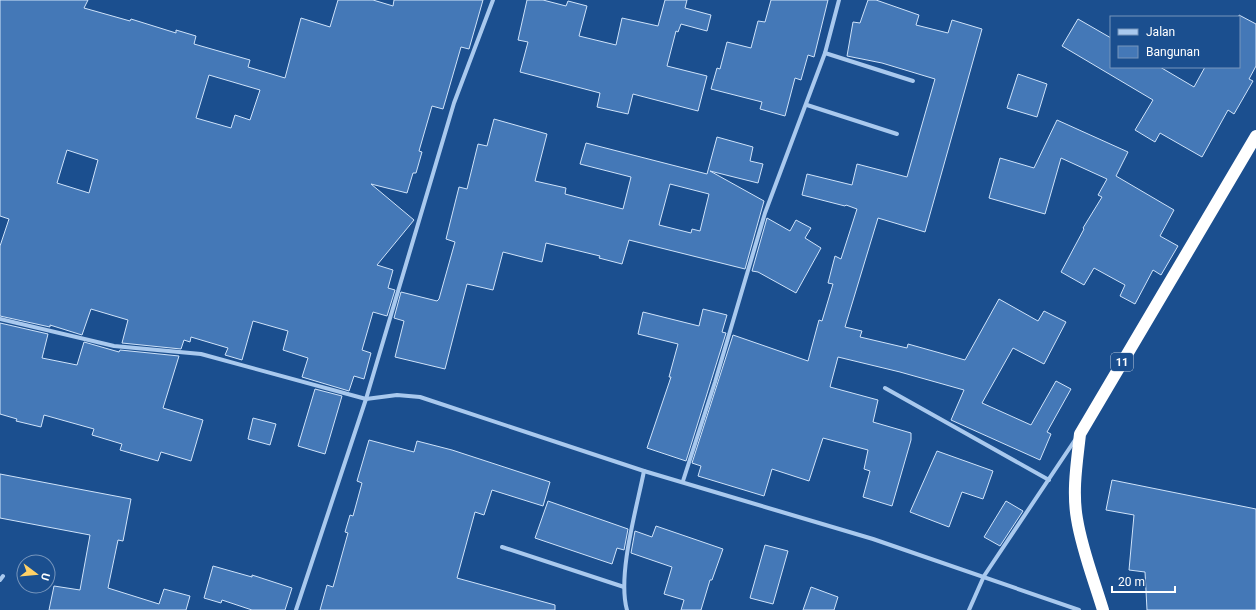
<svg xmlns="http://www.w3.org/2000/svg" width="1256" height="610" font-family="Roboto,sans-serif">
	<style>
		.building { fill: #4478b7; stroke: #cfe3fa; fill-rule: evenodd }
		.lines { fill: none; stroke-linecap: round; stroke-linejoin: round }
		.street { stroke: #a9c9ee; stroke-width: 4 }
		.highway { stroke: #fff; stroke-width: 12 }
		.labels { text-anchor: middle; stroke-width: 3; stroke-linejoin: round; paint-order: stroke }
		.shield { fill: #1b4f8f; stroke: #bbcadd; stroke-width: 1 }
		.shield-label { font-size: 11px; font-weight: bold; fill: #fff }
	</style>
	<rect width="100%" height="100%" fill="#1b4f8f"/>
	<g class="building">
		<path d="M0,0H88L84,8L130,21L131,19L176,33V30L196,36L194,44L250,60L248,67L285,78L301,18L330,27L338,0H373L393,6L394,0H483L469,49L461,47L443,109L432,106L419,151L422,152L416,173H413L407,193L371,184L414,220L377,265L393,270L388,288L395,290L387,316L373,312L362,350L371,353L364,379L354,376L349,391L302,377L308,358L283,350L288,331L253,321L242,360L225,355L228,348L191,337L190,342L184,340L181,349L122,343L128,320L91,309L82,335L50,325V327L0,316V246L9,219L0,216ZM209,75L260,90L250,120L235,115L231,128L196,118ZM67,150L98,160L89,193L57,183Z"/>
		<path d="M527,0H543L566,6L568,1L587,6L579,36L616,45L622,18L658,26L665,0H687L685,8L711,15L707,31L681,24L678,32L676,31L667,66L707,76L698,111L633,94L628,114L597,107L600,93L520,72L528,42L518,40Z"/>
		<path d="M771,0H828L814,57L808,55L801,80L795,78L785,116L760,109L762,102L711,89L717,68L720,69L727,42L751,48L758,21L765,22Z"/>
		<path d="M868,0H876L919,15L916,25L948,33L952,20L982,29L925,232L878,218L845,327L862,331L860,337L907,348L908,344L965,360L999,299L1038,321L1044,311L1066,322L1044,364L1013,348L982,403L1031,425L1056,381L1071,389L1047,432L1051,434L1040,460L951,420L964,390L900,372L838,357L830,387L878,400L873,422L911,433V440L892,506L863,497L870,471L864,469L868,450L823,438L809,481L772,469L764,496L698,476L701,466L692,463L733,335L808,361L819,320L822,321L833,284L828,283L835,256L841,259L857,209L846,205L845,206L802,195L807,174L852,185L857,164L907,177L935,79L882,63L847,56L853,22L860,23Z"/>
		<path d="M1239,15L1256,24V66L1249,79L1253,81L1234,114L1228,110L1202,157L1160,133L1155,142L1135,130L1153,100L1062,46L1078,19L1111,38V67H1160L1194,87L1205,67H1239Z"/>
		<path d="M1018,74L1047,84L1037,117L1007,108Z"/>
		<path d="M494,119L547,134L535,181L566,188L565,194L623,209L631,177L580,164L586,143L707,174L717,137L753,147L750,161L763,164L758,183L710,171L764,201L745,269L629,240L622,264L599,258L600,256L546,243L542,262L503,252L493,290L467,284L445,369L395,357L404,321L394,318L401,292L437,301L439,299L455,242L446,239L459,187L467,189L478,144L487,146ZM670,184L709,194L700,231L692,229L691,233L659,225Z"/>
		<path d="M1057,120L1128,152L1116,176L1174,210L1160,236L1178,246L1161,275L1153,270L1135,304L1120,296L1125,285L1094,268L1084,285L1061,272L1084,229L1083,228L1102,197L1098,195L1107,179L1061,158L1045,214L989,198L1000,158L1034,168Z"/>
		<path d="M767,218L790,231L796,220L811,228L805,238L821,248L796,293L758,272L752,271Z"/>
		<path d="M703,309L727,315L722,332L726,333L686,461L647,448L671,377H669L678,344L638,334L643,312L699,326Z"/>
		<path d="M0,323L48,334L42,358L77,365L84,342L119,352L120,350L179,356L163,408L203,420L191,461L161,452L158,461L120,450L122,444L92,435L94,429L44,415L41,427L16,421L17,419L0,414Z"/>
		<path d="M315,389L342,396L325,454L298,446Z"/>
		<path d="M253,418L276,424L270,445L248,439Z"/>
		<path d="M369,440L414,452L417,441L452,450L550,482L543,506L492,490L484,515L475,512L457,578L555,605V610H320L327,585L333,587L348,533L345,532L350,515L353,516L362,483L357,481Z"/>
		<path d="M937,451L993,471L983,499L962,492L949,527L910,512Z"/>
		<path d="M0,474L131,499L123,541L118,540L108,588L159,604L164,589L190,596L186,610H49L54,586L80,590L90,535L0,518Z"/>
		<path d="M1112,480L1256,509V610H1147L1145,572L1129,570L1134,515L1106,510Z"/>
		<path d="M548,501L628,529L624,550L617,548L612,564L535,538Z"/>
		<path d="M1006,501L1023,511L1000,546L984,537Z"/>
		<path d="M656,526L723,549L712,580H710L701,610H681L684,600L664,594L672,567L631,553L635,531L652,537Z"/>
		<path d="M765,545L788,551L773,604L750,598Z"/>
		<path d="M213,566L252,577V575L292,588L285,610H252L222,600L221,603L204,598Z"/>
		<path d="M811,587L838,597L834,610H803Z"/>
	</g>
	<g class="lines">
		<g class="street">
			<path d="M825,53L913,81"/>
			<path d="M807,105L897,134"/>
			<path d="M0,319L114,346L201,354L366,399L397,395L420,397L644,471L873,539L1079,610"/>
			<path d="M885,388L1049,480"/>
			<path d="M683,481L715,382L765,213L825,53L839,0"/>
			<path d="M502,547L624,587"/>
			<path d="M0,580L3,576"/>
			<path d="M296,610L366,399L454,103L493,0"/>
			<path d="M627,610C617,575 637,507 644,471"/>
			<path d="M969,610L984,576L1075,440"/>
		</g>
		<path class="highway" d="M1103,610C1094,580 1082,550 1077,519C1072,491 1077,462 1080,434L1256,136"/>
	</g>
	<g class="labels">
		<rect class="shield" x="1111" y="353" width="22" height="18" rx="3"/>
		<g class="shield-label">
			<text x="1122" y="366">11</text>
		</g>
	</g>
	<rect x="1110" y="16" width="130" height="52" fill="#1b4f8f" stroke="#7695bc"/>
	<rect x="1118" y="29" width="20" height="6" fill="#a9c9ee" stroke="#7695bc"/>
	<text x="1146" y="36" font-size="12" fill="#ffffff">Jalan</text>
	<rect x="1118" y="46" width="20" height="12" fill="#4478b7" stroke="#7695bc"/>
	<text x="1146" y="56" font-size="12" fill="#ffffff">Bangunan</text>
	<g transform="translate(36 574) rotate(106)"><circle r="19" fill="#1b4f8f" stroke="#7695bc"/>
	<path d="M0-3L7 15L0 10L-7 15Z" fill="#ffd166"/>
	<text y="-6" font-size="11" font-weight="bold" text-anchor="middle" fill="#ffffff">U</text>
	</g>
	<path d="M1112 586v6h63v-6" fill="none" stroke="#ffffff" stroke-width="2"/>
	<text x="1118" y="586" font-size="12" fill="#ffffff" stroke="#1b4f8f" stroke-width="3" paint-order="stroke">20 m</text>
</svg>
